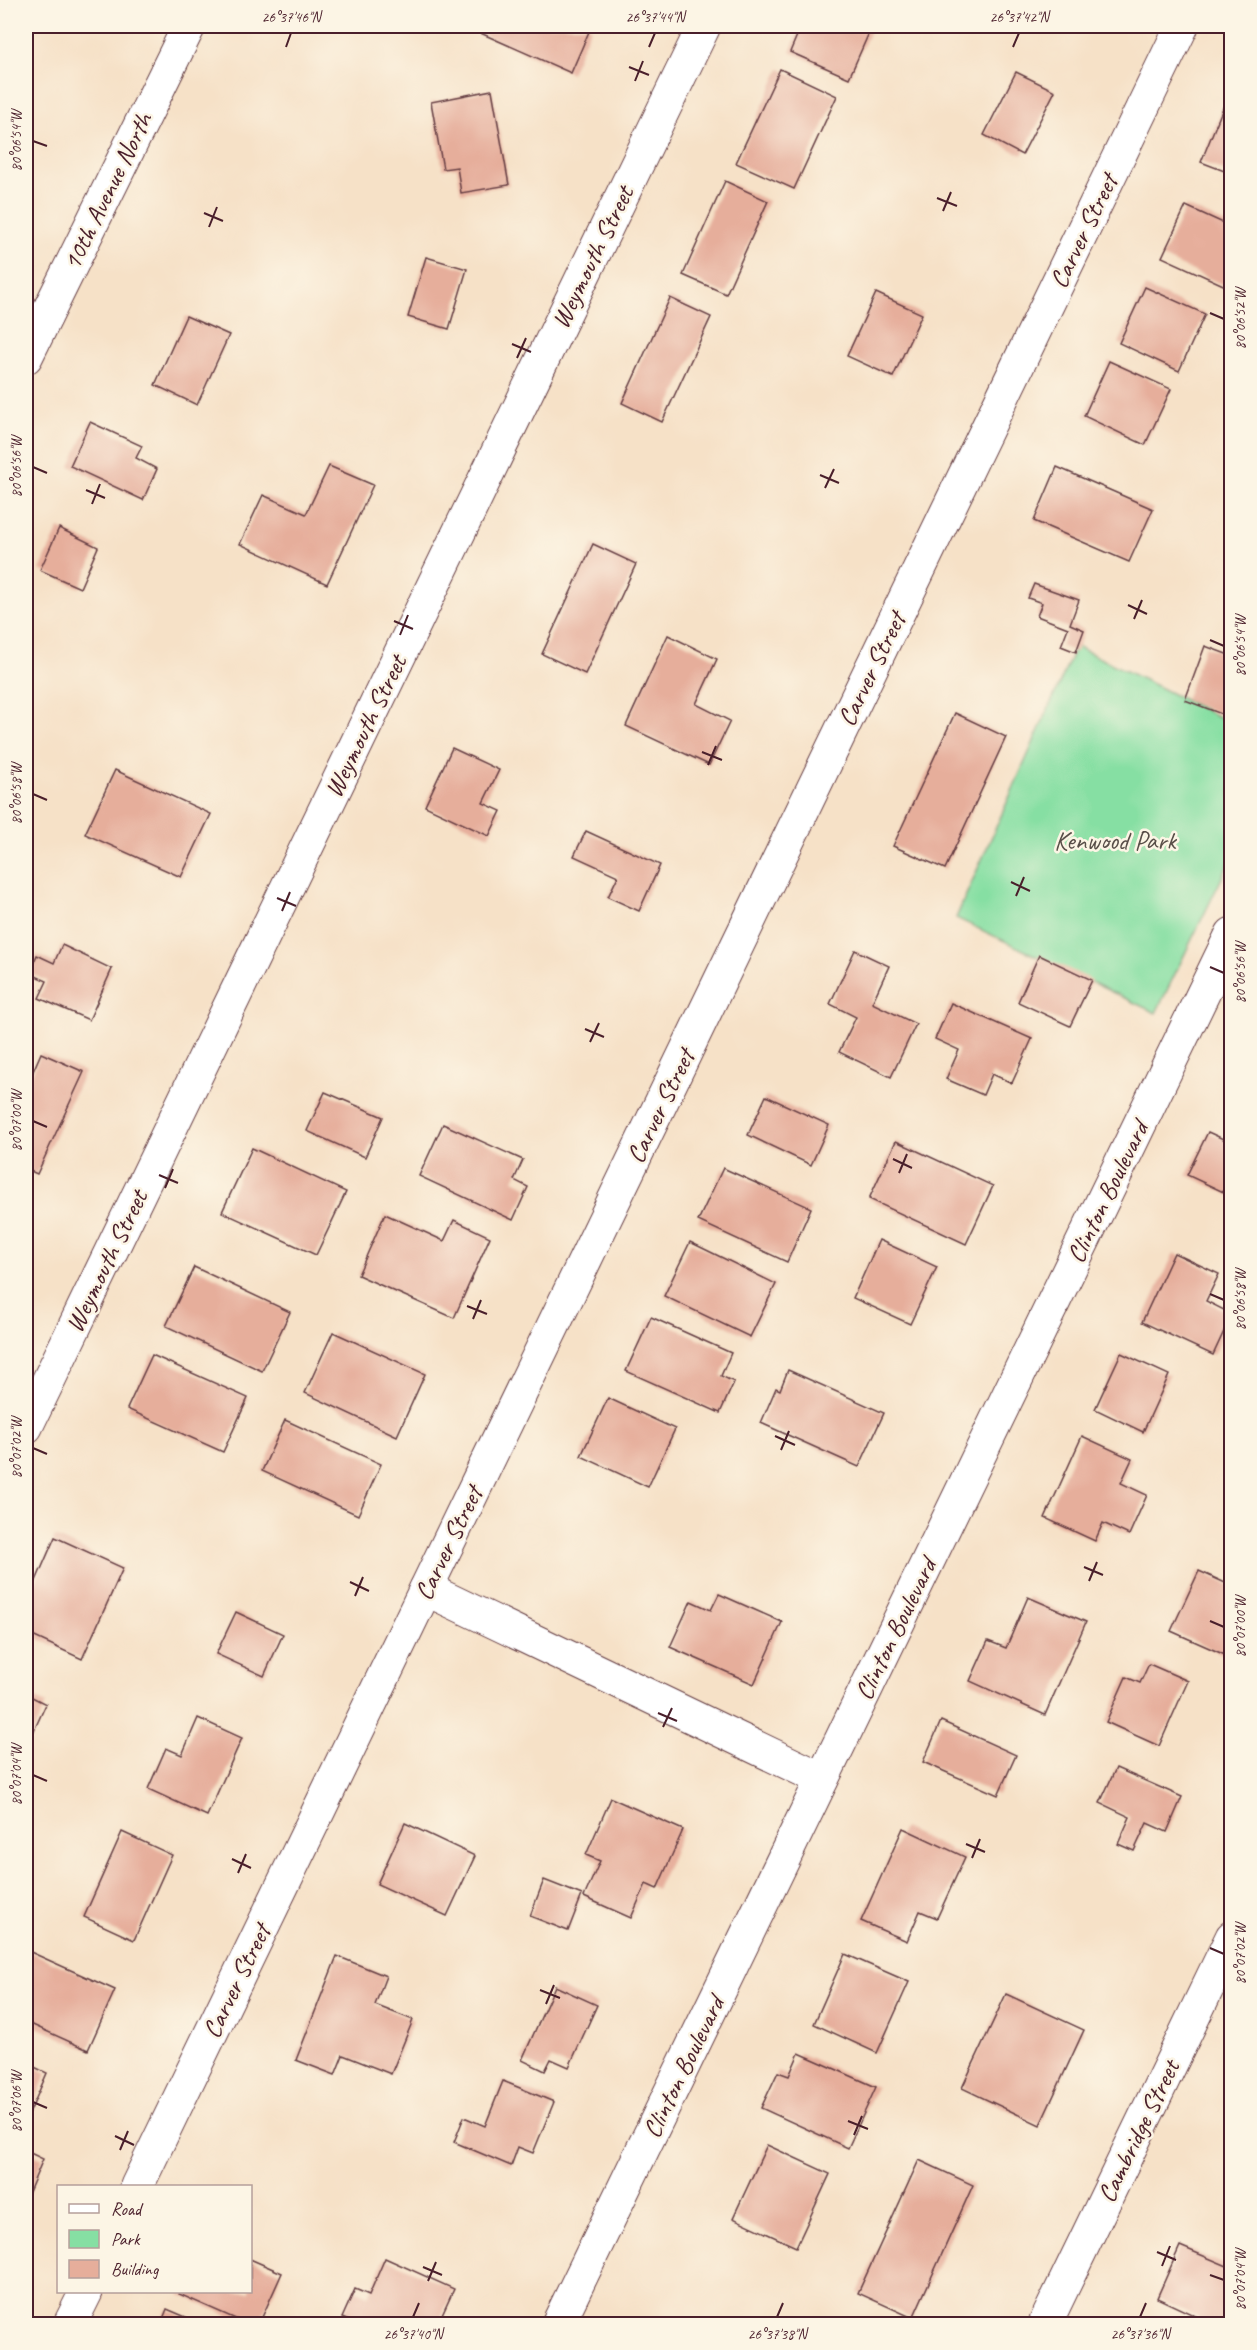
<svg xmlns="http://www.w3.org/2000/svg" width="1257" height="2350" font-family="Caveat,sans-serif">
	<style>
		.green { fill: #86dfa3; stroke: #687f67; stroke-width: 1.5 }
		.building { fill: #e6ae9b }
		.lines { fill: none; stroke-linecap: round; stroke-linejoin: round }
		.minor-casing { stroke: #643c42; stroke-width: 35 }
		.minor { stroke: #fff; stroke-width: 33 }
		.ticks { fill: none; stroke: #4a1f2b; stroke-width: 2 }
		.labels { text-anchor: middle; stroke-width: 5; stroke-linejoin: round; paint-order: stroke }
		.street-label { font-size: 26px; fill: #4a1f2b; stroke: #fcf5e5 }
		.park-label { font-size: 26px; fill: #594f49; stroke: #fcf5e5 }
		.neatline { fill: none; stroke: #4a1f2b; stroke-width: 2 }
		.ticks-label { font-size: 15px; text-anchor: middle; fill: #4a1f2b }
	</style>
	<rect width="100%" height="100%" fill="#fcf5e5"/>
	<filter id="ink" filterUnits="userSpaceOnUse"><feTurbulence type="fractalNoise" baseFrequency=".0167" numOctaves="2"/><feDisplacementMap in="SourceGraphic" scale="12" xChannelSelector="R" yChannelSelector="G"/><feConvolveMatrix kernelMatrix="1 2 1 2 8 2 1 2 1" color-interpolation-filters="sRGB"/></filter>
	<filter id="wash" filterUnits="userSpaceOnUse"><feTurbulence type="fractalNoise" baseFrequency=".008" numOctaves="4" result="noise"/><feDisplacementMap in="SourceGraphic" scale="24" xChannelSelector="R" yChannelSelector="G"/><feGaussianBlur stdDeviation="1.35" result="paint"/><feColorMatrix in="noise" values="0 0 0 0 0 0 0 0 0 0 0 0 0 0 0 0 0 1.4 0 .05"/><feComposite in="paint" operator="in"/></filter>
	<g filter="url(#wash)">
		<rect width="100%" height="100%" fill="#f6e1c7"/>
		<path class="green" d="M1076,646L1231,723V859L1156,1013L956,918Z"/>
		<g id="blocks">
			<g class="building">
				<path d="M478,26H588L591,27L571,73L476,31Z"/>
				<path d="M801,26H872L849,78L790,52Z"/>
				<path d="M780,69L837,96L794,189L736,163Z"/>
				<path d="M1016,72L1055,91L1022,155L984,135Z"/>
				<path d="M1231,88H1232V174L1201,162Z"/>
				<path d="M492,90L509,185L461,193L457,167L443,169L431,102Z"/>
				<path d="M725,181L768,201L726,294L683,275Z"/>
				<path d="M1186,206L1232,227V289L1162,257Z"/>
				<path d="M426,257L467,269L449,329L408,317Z"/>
				<path d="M1145,287L1205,314L1179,371L1119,343Z"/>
				<path d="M876,293L922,314L893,377L847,356Z"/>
				<path d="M670,298L711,317L662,422L622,403Z"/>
				<path d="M186,316L229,335L197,405L155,385Z"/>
				<path d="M1109,361L1171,389L1145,445L1084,416Z"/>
				<path d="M90,422L142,446L136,458L157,469L143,500L70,466Z"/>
				<path d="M329,466L373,485L327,584L240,544L263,495L306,514Z"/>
				<path d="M1057,467L1153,509L1129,562L1034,521Z"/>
				<path d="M59,528L98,547L80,588L40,570Z"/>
				<path d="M593,544L636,564L585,674L542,654Z"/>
				<path d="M1034,584L1079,600L1070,624L1084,630L1076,652L1061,646L1068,628L1037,616L1042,603L1028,598Z"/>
				<path d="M668,635L717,659L696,704L730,721L709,765L626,726Z"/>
				<path d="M1205,646L1232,656V718L1185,700Z"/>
				<path d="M955,713L1006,737L945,869L893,846Z"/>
				<path d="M452,748L499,770L483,803L501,811L489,836L425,806Z"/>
				<path d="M115,770L211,814L181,877L85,834Z"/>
				<path d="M586,831L660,865L639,911L608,897L618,876L574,856Z"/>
				<path d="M62,945L112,969L89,1020L39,998L47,981L29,973L37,955L54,963Z"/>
				<path d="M855,950L889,966L872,1003L916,1024L891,1077L839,1052L856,1017L830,1004Z"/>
				<path d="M1039,955L1092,980L1070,1026L1018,1002Z"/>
				<path d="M951,1003L1032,1039L1012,1083L992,1074L983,1095L946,1079L959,1050L935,1039Z"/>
				<path d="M41,1053L84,1072L37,1174L26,1169V1074L31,1076Z"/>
				<path d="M325,1092L383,1117L365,1157L307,1131Z"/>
				<path d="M766,1096L829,1125L811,1165L748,1135Z"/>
				<path d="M443,1124L523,1160L514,1180L528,1187L513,1220L419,1176Z"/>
				<path d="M1208,1132L1232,1143V1196L1187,1175Z"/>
				<path d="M896,1141L993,1186L966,1244L869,1199Z"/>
				<path d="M252,1148L346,1192L316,1255L222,1212Z"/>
				<path d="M723,1168L811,1208L787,1262L698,1221Z"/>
				<path d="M385,1214L444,1241L454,1220L490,1237L454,1318L358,1275Z"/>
				<path d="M879,1240L937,1267L910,1324L853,1298Z"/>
				<path d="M690,1242L776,1284L750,1337L664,1296Z"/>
				<path d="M1174,1253L1219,1274L1206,1301L1232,1314L1213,1355L1142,1322Z"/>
				<path d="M194,1267L290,1312L262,1371L166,1326Z"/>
				<path d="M651,1317L731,1353L721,1376L734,1382L720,1413L626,1371Z"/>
				<path d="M333,1332L425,1374L397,1436L305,1393Z"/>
				<path d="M1121,1353L1169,1375L1143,1432L1095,1409Z"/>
				<path d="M152,1355L248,1398L223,1452L127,1409Z"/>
				<path d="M788,1370L884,1413L859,1467L761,1423L776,1388L780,1390Z"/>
				<path d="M608,1398L675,1429L648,1487L581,1456Z"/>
				<path d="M285,1420L381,1464L358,1515L262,1471Z"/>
				<path d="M1082,1436L1132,1459L1121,1483L1147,1495L1129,1535L1103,1523L1095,1541L1045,1518Z"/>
				<path d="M55,1537L123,1568L82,1659L26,1633V1604Z"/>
				<path d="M1199,1571L1232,1586V1658L1171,1631Z"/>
				<path d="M719,1594L782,1622L754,1684L670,1647L691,1601L711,1610Z"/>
				<path d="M1028,1597L1086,1622L1045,1715L970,1681L988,1641L1006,1648Z"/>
				<path d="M236,1612L283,1634L264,1676L216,1654Z"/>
				<path d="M1149,1664L1188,1681L1159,1746L1106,1722L1126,1677L1140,1683Z"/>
				<path d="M26,1694L46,1704L26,1748Z"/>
				<path d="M198,1718L242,1738L207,1816L148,1789L166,1748L182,1755Z"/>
				<path d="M941,1721L1016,1755L998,1795L923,1762Z"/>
				<path d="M1116,1768L1182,1797L1167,1832L1147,1823L1134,1851L1118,1844L1130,1817L1100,1803Z"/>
				<path d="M611,1798L683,1830L657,1889L646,1884L631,1918L584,1897L600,1861L586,1855Z"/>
				<path d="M405,1823L475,1856L447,1916L377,1884Z"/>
				<path d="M903,1828L965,1857L937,1918L920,1911L907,1941L861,1921Z"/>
				<path d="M122,1832L172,1855L134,1940L84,1917Z"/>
				<path d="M544,1880L582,1895L568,1931L530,1916Z"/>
				<path d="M26,1950L115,1990L88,2050L26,2022Z"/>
				<path d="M845,1954L909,1982L877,2053L814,2024Z"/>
				<path d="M337,1956L386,1976L375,2005L413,2020L391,2074L343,2055L335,2075L296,2060Z"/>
				<path d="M555,1986L597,2005L569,2067L551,2059L545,2071L522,2060Z"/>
				<path d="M1006,1994L1084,2030L1040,2125L962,2088Z"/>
				<path d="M799,2053L876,2087L848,2148L761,2108L778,2072L789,2076Z"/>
				<path d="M26,2063L47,2073L26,2121Z"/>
				<path d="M503,2081L554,2102L533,2153L518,2147L511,2166L454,2142L464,2117L485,2126Z"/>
				<path d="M767,2145L830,2174L796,2247L733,2218Z"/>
				<path d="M26,2151L43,2159L26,2199Z"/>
				<path d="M919,2160L973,2185L913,2318L858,2293Z"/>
				<path d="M1180,2246L1232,2268V2324H1195L1198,2317L1157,2298Z"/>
				<path d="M385,2258L454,2289L438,2324H356L342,2318L355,2289L369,2295Z"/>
				<path d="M250,2259L282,2273L259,2324H247L179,2294L180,2292H250Z"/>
				<path d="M167,2309L202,2324H161Z"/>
			</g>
		</g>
	</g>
	<g filter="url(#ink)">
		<use href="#blocks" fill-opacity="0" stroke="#643c42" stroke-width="1.5"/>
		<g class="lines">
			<defs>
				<g id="minor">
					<path d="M26,357L189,26"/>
					<path d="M26,1427L704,26"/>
					<path d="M426,1589L822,1779"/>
					<path d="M137,2186L1182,26"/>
					<path d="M70,2324L86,2292"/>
					<path d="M558,2324L1232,934"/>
					<path d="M1045,2324L1232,1937"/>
				</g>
			</defs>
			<use href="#minor" class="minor-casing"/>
			<use href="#minor" class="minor"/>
		</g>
	</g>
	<path class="ticks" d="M286,47L291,33M649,47L655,33M1013,47L1019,33M629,67L649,75M635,81L643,61M33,141L47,146M937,198L957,206M943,211L951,192M204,213L223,221M209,227L217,207M1210,313L1224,319M512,344L531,352M517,358L526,338M33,467L47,473M820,475L839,483M825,488L834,469M86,490L105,498M92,504L100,484M1128,605L1147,614M1134,619L1142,600M394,621L413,629M400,635L408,615M1210,640L1224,646M702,752L722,760M708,765L716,746M33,794L47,800M1011,882L1030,891M1016,896L1024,877M277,898L296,906M282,911L290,892M1210,967L1224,973M585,1029L604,1037M590,1042L599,1023M33,1121L47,1127M893,1159L912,1168M899,1173L907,1154M159,1175L178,1183M165,1188L173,1169M1210,1294L1224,1300M467,1306L487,1314M473,1319L481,1300M775,1436L795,1445M33,1448L47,1454M781,1450L789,1431M1084,1567L1103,1575M1089,1581L1097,1562M350,1582L369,1591M355,1596L363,1577M1210,1621L1224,1627M658,1713L677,1721M663,1727L672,1708M33,1775L47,1781M966,1844L985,1852M972,1858L980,1839M232,1859L251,1868M238,1873L246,1854M1210,1948L1224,1954M540,1990L560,1998M546,2004L554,1985M33,2102L47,2108M848,2121L868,2129M854,2135L862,2116M115,2136L134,2145M120,2150L128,2131M1157,2252L1176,2260M1162,2266L1170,2246M423,2267L442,2275M1210,2275L1224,2280M428,2281L436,2262M413,2317L419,2303M777,2317L783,2303M1140,2317L1146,2303"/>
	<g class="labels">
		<g class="street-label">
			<text transform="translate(107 191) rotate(-64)" y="9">10th Avenue North</text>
			<text transform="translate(1083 231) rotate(-64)" y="9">Carver Street</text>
			<text transform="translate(592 257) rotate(-64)" y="9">Weymouth Street</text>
			<text transform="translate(871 669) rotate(-64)" y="9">Carver Street</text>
			<text transform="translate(365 726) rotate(-64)" y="9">Weymouth Street</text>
			<text transform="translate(660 1106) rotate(-64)" y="9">Carver Street</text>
			<text transform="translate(1107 1192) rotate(-64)" y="9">Clinton Boulevard</text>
			<text transform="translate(106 1261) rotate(-64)" y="9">Weymouth Street</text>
			<text transform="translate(448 1543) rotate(-64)" y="9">Carver Street</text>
			<text transform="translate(895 1629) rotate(-64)" y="9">Clinton Boulevard</text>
			<text transform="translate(236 1981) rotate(-64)" y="9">Carver Street</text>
			<text transform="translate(683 2067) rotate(-64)" y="9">Clinton Boulevard</text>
			<text transform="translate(1138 2131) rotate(-64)" y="9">Cambridge Street</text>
		</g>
		<g class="park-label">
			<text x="1115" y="849">Kenwood Park</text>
		</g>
	</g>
	<rect width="1257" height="2350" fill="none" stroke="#fcf5e5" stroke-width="66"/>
	<rect x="57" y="2185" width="195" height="108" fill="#fcf5e5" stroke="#b59f9b" stroke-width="1.5"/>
	<rect x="69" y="2204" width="30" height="9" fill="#ffffff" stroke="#b59f9b" stroke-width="1.5"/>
	<text x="111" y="2215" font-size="18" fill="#4a1f2b">Road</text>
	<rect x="69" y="2230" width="30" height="18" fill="#86dfa3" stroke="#b59f9b" stroke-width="1.5"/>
	<text x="111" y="2245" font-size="18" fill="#4a1f2b">Park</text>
	<rect x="69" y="2260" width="30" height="18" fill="#e6ae9b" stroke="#b59f9b" stroke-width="1.5"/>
	<text x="111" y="2275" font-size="18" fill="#4a1f2b">Building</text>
	<rect x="33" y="33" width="1191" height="2284" class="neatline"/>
	<g class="ticks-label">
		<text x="291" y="22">26°37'46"N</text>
		<text x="655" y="22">26°37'44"N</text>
		<text x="1019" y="22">26°37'42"N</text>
		<text transform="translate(16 141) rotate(-90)" y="5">80°06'54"W</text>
		<text transform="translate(1240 319) rotate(-90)" y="5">80°06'52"W</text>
		<text transform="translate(16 467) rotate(-90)" y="5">80°06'56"W</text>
		<text transform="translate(1240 646) rotate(-90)" y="5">80°06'54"W</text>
		<text transform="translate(16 794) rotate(-90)" y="5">80°06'58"W</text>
		<text transform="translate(1240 973) rotate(-90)" y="5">80°06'56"W</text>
		<text transform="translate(16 1121) rotate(-90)" y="5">80°07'00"W</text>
		<text transform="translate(1240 1300) rotate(-90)" y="5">80°06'58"W</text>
		<text transform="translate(16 1448) rotate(-90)" y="5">80°07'02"W</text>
		<text transform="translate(1240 1627) rotate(-90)" y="5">80°07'00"W</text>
		<text transform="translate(16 1775) rotate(-90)" y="5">80°07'04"W</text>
		<text transform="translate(1240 1954) rotate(-90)" y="5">80°07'02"W</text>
		<text transform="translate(16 2102) rotate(-90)" y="5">80°07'06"W</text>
		<text transform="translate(1240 2280) rotate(-90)" y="5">80°07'04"W</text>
		<text x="413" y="2339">26°37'40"N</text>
		<text x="777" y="2339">26°37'38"N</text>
		<text x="1140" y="2339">26°37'36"N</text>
	</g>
</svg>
